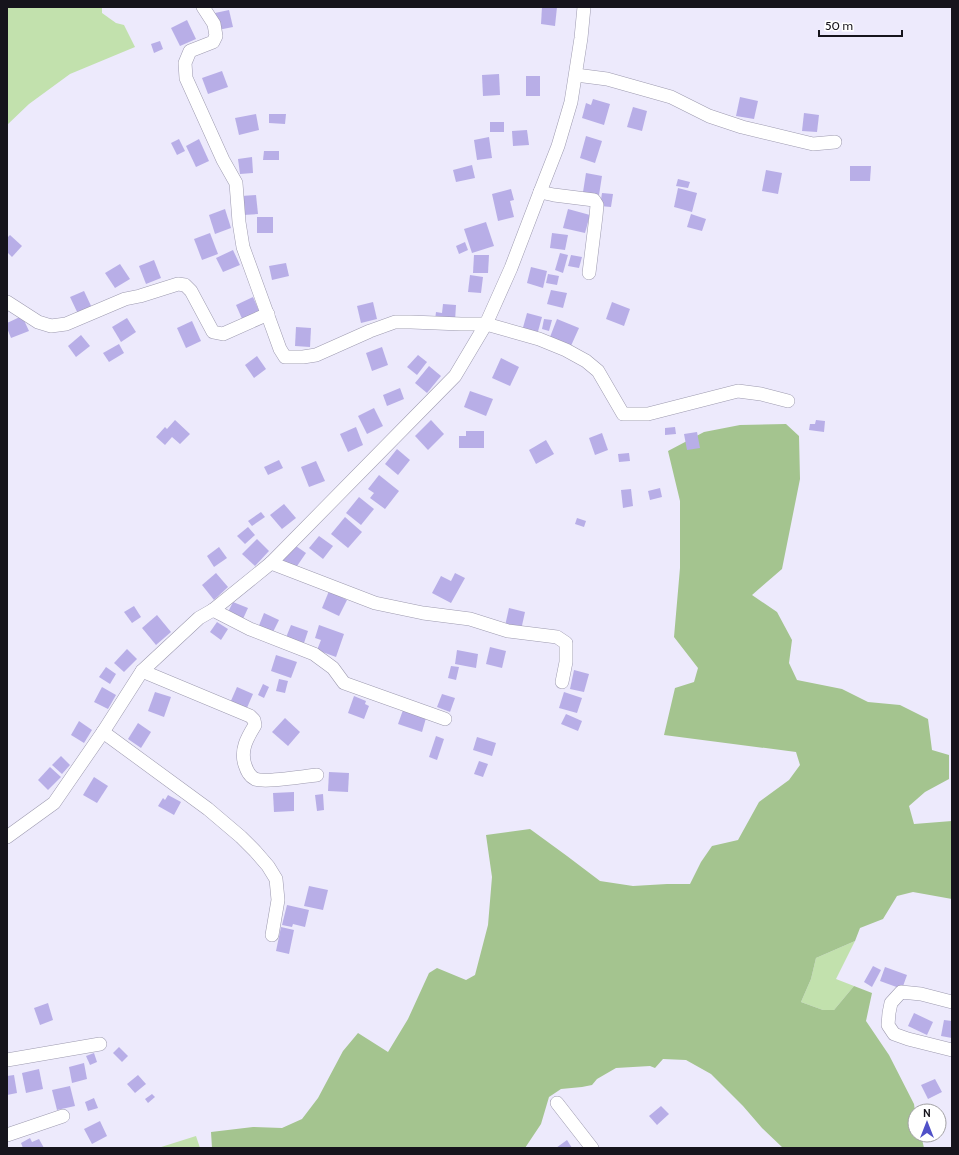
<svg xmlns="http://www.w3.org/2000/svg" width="959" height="1155" font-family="Cabin,sans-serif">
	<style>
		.green { fill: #c2e1ad }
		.forest { fill: #a4c48f }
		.building { fill: #b8aee7 }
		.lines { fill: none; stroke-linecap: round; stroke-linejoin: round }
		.minor-casing { stroke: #9d9aaf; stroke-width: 14 }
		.minor { stroke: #fff; stroke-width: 13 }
	</style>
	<rect width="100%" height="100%" fill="#edeafc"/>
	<g class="green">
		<path d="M7,7H102V13L116,23L124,25L135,47L70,74L29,104L7,125Z"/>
		<path d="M855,941L836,979L854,986L834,1010H823L801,1002L811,979L816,958Z"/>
		<path d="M196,1136L200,1148H158Z"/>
	</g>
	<path class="forest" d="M786,424L799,436L800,479L782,569L752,595L777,612L792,640L789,663L797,680L842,689L868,702L900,705L928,719L932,750L949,755V779L925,792L909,806L914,824L952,821V899L913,892L897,896L883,919L860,928L855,941L816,958L811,979L801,1002L823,1010H834L854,986L872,993L866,1021L889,1055L914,1104L915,1111V1135H921L924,1148H783L762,1128L743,1106L711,1074L686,1060L663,1059L655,1068L650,1066L616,1068L597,1079L592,1085L582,1087L561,1089L549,1097L541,1124L525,1148H212L211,1132L253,1127L282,1128L302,1119L318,1098L343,1051L358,1033L388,1052L408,1019L429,973L437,968L466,980L475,975L488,925L492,877L486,835L530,829L567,856L600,881L633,886L667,884H690L701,862L712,846L738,840L759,802L789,780L800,765L796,752L664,735L675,688L694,682L698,668L674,637L680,568V501L668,451L704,432L740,425Z"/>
	<g class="building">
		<path d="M542,7H557L555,26L541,24Z"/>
		<path d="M229,10L233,27L218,30L215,13Z"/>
		<path d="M187,20L196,39L180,46L171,28Z"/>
		<path d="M160,41L163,49L154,53L151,44Z"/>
		<path d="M222,71L228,87L208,94L202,78Z"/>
		<path d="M499,74L500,95L483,96L482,75Z"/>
		<rect x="526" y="76" width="14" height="20"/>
		<path d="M740,97L758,101L754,119L736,116Z"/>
		<path d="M593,99L610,104L604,125L582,118L586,103L591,105Z"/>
		<path d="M633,107L647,111L642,131L627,127Z"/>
		<path d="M804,113L819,115L817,132L802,131Z"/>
		<path d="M256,114L259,130L239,135L235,118Z"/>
		<path d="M269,114H286L285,124L269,123Z"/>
		<rect x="490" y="122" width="14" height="10"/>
		<path d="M527,130L529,145L513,146L512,131Z"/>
		<path d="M586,136L602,141L595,163L580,158Z"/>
		<path d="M489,137L492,158L477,160L474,140Z"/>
		<path d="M179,139L185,151L177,155L171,143Z"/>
		<path d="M199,139L209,161L196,167L186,146Z"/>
		<path d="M264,151H279V160H263Z"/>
		<path d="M252,157L253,173L240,174L238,159Z"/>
		<path d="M472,165L475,178L456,182L453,170Z"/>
		<path d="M850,166H871L870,181H850Z"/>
		<path d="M766,170L782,173L778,194L762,191Z"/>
		<path d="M586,173L602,176L599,195L583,192Z"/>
		<path d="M678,179L690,182L688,188L676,186Z"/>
		<path d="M678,188L697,193L692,212L674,207Z"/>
		<path d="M511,189L514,200L510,201L514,217L498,221L492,194Z"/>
		<path d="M602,193L613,194L611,207L600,206Z"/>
		<path d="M256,195L258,214L243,215L241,196Z"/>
		<path d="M225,209L231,228L215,234L209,215Z"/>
		<path d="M568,209L590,215L585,233L563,228Z"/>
		<path d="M691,214L706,219L702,231L687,227Z"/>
		<rect x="257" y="217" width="16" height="16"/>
		<path d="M486,222L494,246L472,253L464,229Z"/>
		<path d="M210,233L218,254L202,260L194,239Z"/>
		<path d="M552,233L568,235L565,250L550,248Z"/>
		<path d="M10,235L22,246L12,257L7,252V238Z"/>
		<path d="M465,242L468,250L459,254L456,246Z"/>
		<path d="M233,250L240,265L223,272L216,258Z"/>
		<path d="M560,253L568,255L563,273L555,270Z"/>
		<path d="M474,255H489L488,273H473Z"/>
		<path d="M571,255L582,257L579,268L568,266Z"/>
		<path d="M154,260L161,278L146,284L139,266Z"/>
		<path d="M286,263L289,276L272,280L269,266Z"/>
		<path d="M120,264L130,279L115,288L105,273Z"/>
		<path d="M531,267L547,271L543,288L527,283Z"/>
		<path d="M548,274L559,276L557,285L546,283Z"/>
		<path d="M470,275L483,277L481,293L468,292Z"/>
		<path d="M551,290L567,293L563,308L547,304Z"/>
		<path d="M84,291L93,310L79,316L70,297Z"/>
		<path d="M253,297L260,313L243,321L236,305Z"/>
		<path d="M373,302L377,319L361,323L357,306Z"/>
		<path d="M612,302L630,309L624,326L606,319Z"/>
		<path d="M443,304L456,305L455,321L435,320L436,312L442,313Z"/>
		<path d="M527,313L542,317L537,335L522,331Z"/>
		<path d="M22,316L29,331L11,338L7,328V323Z"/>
		<path d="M127,318L136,332L121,342L112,327Z"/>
		<path d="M544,319L552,320L549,331L542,329Z"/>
		<path d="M557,319L579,328L570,348L550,337Z"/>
		<path d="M192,321L201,341L186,348L177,328Z"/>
		<path d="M296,327L311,328L310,347L295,346Z"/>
		<path d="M81,335L90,346L76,357L68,346Z"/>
		<path d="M119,344L124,353L109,362L103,353Z"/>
		<path d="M382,347L388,365L372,371L366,353Z"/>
		<path d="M418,355L427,362L417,375L407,367Z"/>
		<path d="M257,356L266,369L254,378L245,365Z"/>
		<path d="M501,358L519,367L510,386L492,378Z"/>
		<path d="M429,366L441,376L427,393L415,383Z"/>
		<path d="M400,388L404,399L387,406L383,395Z"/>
		<path d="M470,391L493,399L486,416L464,407Z"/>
		<path d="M374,408L383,426L367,434L358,416Z"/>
		<path d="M175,420L190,434L180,444L172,437L165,445L156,437L165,427L167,429Z"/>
		<path d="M431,420L444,434L428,450L415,436Z"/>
		<path d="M816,420L825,421L824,432L809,430L810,424H815Z"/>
		<path d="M356,427L363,445L348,452L340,434Z"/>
		<path d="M675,427L676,434L665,435V428Z"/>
		<path d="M466,431H484V448H459V436H466Z"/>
		<path d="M697,432L700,448L687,450L684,434Z"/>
		<path d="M602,433L608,450L595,455L589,438Z"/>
		<path d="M546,440L554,454L536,464L529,450Z"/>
		<path d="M397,449L410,460L398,475L385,464Z"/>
		<path d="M629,453L630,461L619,462L618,454Z"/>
		<path d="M279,460L283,468L268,475L264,467Z"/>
		<path d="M316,461L325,481L309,487L301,467Z"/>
		<path d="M379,475L399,491L385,509L370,498L374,493L368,489Z"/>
		<path d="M660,488L662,497L650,500L648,491Z"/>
		<path d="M631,489L633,506L623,508L621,490Z"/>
		<path d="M359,497L374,509L361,525L346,513Z"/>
		<path d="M284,504L296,518L282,529L270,515Z"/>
		<path d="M261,512L265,517L252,526L248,521Z"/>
		<path d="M345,517L362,532L348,548L331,534Z"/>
		<path d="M577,518L586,521L584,527L575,524Z"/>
		<path d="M248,527L255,535L245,544L237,536Z"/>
		<path d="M319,536L333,546L323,559L309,548Z"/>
		<path d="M257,539L269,551L255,566L242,554Z"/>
		<path d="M293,544L306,553L295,569L282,560Z"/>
		<path d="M219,547L227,558L214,567L207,556Z"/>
		<path d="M216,573L228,587L214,600L202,585Z"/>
		<path d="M455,573L465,578L451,603L432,593L441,576L451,581Z"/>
		<path d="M329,591L347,600L339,616L322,608Z"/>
		<path d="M233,602L248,608L242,621L227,614Z"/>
		<path d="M134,606L141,617L132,623L124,612Z"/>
		<path d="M509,608L525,612L521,630L505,626Z"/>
		<path d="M264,613L279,620L272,634L258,628Z"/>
		<path d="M157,615L171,632L156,645L142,628Z"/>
		<path d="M217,622L228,629L221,640L210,632Z"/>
		<path d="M291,625L308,631L303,646L285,640Z"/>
		<path d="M319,625L344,634L336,657L317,650L321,640L315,638Z"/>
		<path d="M490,647L506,651L502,668L486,664Z"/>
		<path d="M127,649L137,659L124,672L114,663Z"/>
		<path d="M457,650L478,654L476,668L455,664Z"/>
		<path d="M276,655L297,662L291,678L271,671Z"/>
		<path d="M451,666L459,667L456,680L448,678Z"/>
		<path d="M106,667L116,674L110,684L99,677Z"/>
		<path d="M574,670L589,674L584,692L570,689Z"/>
		<path d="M279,679L288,681L285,693L276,691Z"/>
		<path d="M263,684L269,687L264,698L258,695Z"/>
		<path d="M102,687L116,695L108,709L94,702Z"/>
		<path d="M237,687L253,694L246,710L230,703Z"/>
		<path d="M155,692L171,697L164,717L148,711Z"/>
		<path d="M564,692L582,698L577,713L559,708Z"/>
		<path d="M442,694L455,698L450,712L437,707Z"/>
		<path d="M354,696L366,701L365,704L369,706L364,719L348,713Z"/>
		<path d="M403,710L426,718L422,732L398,724Z"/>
		<path d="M566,714L582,721L578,731L561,724Z"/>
		<path d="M285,718L300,732L288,746L272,732Z"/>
		<path d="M79,721L92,730L84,743L71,735Z"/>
		<path d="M138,723L151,732L141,748L128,739Z"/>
		<path d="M436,736L444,739L437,760L429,757Z"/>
		<path d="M477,737L496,743L492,756L473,750Z"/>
		<path d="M61,756L70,765L62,774L52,765Z"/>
		<path d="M479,761L488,764L483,777L474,774Z"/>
		<path d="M50,767L61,777L48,790L38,780Z"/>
		<path d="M329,772L349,773L348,792L328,791Z"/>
		<path d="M94,777L108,786L97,803L83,795Z"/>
		<path d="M294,792V811L274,812L273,793Z"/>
		<path d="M323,794L324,810L317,811L315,795Z"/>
		<path d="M168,795L181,802L174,815L158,806L163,798L165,800Z"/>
		<path d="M309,886L328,890L323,910L304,906Z"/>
		<path d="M287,905L309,910L305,927L293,924L292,927L282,925Z"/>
		<path d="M281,927L294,930L289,954L276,951Z"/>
		<path d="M873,966L881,970L872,987L864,982Z"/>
		<path d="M885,967L907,975L902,989L880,981Z"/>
		<path d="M48,1003L53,1020L40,1025L34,1008Z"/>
		<path d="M914,1013L933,1022L927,1035L908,1026Z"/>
		<path d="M944,1020L952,1021V1038L941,1036Z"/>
		<path d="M119,1047L128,1056L122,1062L113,1053Z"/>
		<path d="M94,1053L97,1062L90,1065L86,1056Z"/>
		<path d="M84,1063L87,1079L72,1083L69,1067Z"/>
		<path d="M39,1069L43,1089L26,1093L22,1073Z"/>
		<path d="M14,1075L17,1093L7,1095V1076Z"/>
		<path d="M138,1075L146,1084L135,1093L127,1084Z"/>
		<path d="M935,1079L942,1092L928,1099L921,1085Z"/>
		<path d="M70,1086L75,1106L57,1110L52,1090Z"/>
		<path d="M152,1094L155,1097L148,1103L145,1099Z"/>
		<path d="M94,1098L98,1108L88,1111L85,1102Z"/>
		<path d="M661,1106L669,1114L657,1125L649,1116Z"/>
		<path d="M100,1121L107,1136L92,1144L84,1129Z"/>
		<path d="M30,1138L32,1142L39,1139L44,1148H23L21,1143Z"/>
		<path d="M567,1140L572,1148H556Z"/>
	</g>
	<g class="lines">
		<defs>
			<g id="minor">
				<path d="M203,7L214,24L216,36L213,42L190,51L185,63L186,78L223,160L236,183L239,222L243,247L280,349L285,357H303L316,355L370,331L395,322H411L461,324H486L539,339L566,350L586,361L598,371L623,414H648L738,391L761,394L788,401"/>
				<path d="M576,75L607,79L671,97L709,116L742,127L813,144L835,142"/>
				<path d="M540,192L554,195L594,200L597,205L596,216L589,273"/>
				<path d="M7,302L38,322L51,326L66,324L125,299L140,296L178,284L185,285L191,291L213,332L223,334L268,314"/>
				<path d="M271,563L375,603L423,613L470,619L508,631L557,637L566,643V662L562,682"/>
				<path d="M213,610L250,629L314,654L333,668L344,683L445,719"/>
				<path d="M142,671L250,716L254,720L255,725C247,738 240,750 245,765C247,771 249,776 255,779C264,783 305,776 317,775"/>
				<path d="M103,732L208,809L241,837L255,851L268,866L276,879L278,900L272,935"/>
				<path d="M7,837L54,803L103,732L142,671L199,618L213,610L271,563L455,376L486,324L511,268L540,192L558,146L571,102L581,38L584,7"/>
				<path d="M952,1002L921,994L901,992L891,1003L889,1013L888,1025L894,1034L908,1039L952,1050"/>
				<path d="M7,1060L100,1044"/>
				<path d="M557,1103L592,1148"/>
				<path d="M7,1135L63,1116"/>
			</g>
		</defs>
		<use href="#minor" class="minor-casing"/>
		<use href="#minor" class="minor"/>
	</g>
	<rect width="959" height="1155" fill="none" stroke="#16141c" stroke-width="16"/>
	<g transform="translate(927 1123)"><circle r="19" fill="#ffffff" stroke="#a2a1a4"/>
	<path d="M0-3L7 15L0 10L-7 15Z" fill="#5051c8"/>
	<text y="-6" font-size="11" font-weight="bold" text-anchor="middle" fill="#16141c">N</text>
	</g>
	<path d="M819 30v6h83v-6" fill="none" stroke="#16141c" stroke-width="2"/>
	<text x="825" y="30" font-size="12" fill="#16141c" stroke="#ffffff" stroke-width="3" paint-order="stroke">50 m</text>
</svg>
